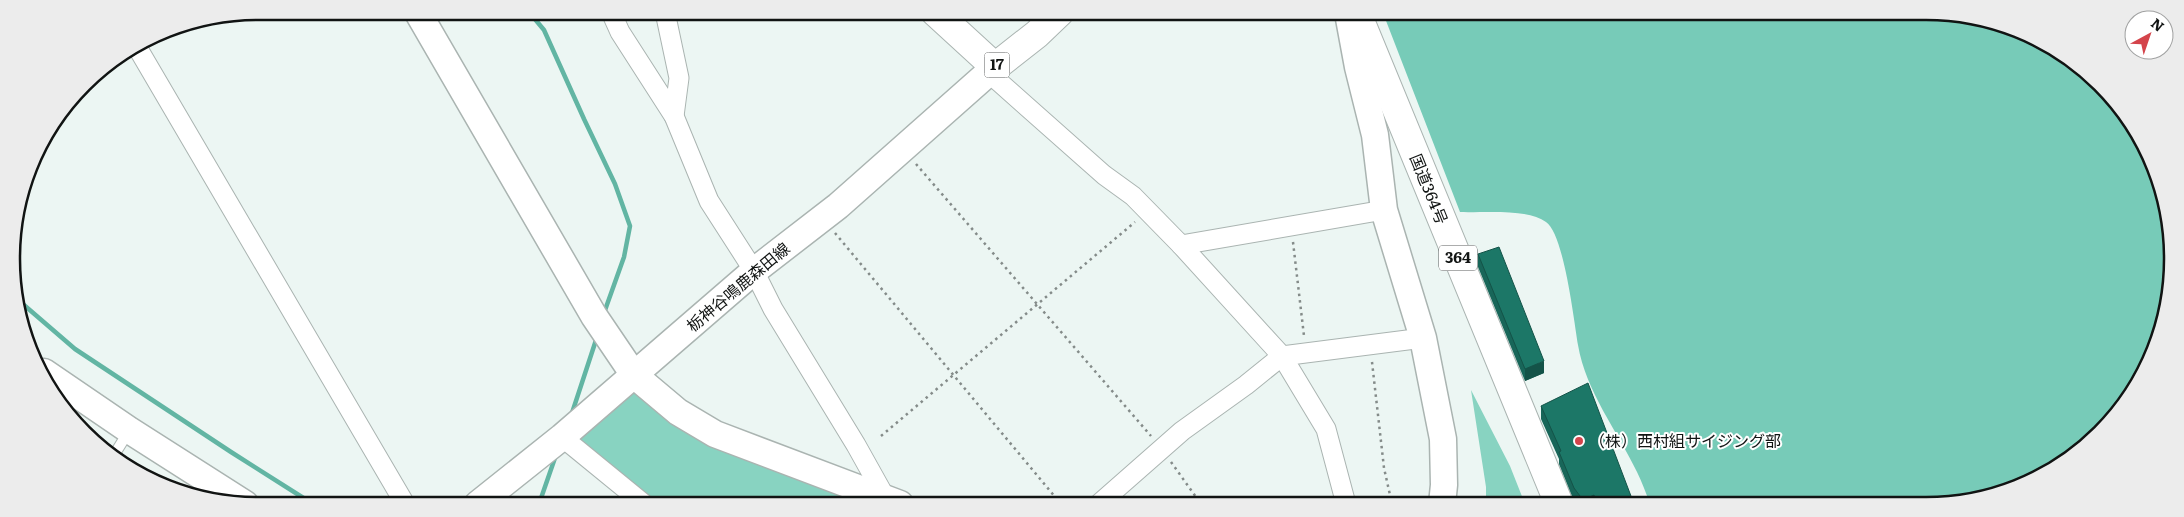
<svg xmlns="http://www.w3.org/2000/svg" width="2184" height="517" font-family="Literata,'Noto Sans JP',serif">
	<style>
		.green { fill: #88d3c1 }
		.forest { fill: #77cbb8 }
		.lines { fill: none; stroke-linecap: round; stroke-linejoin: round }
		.stream { stroke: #62b5a3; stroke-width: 4.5 }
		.lane-casing { stroke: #aab4b1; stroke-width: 12 }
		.street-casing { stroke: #aab4b1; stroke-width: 21 }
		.secondary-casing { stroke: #aab4b1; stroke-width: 29 }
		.primary-casing { stroke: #aab4b1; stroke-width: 30 }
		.highway-casing { stroke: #aab4b1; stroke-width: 30 }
		.path { stroke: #848b89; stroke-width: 2.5; stroke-dasharray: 2.5 4; stroke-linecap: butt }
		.lane { stroke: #fff; stroke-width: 10 }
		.street { stroke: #fff; stroke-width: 19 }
		.secondary { stroke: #fff; stroke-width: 26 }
		.primary { stroke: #fff; stroke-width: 28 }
		.highway { stroke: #fff; stroke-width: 28 }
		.wall { fill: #186659 }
		.shaded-wall { fill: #145348 }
		.building { fill: #1c7767; stroke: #145348 }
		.poi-dot { fill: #d4444b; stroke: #fff; stroke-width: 2 }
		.labels { text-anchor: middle; stroke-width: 4; stroke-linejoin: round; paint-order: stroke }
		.shield { fill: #fff; stroke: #585a5a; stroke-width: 1 }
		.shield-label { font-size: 15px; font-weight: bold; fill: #111413 }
		.street-label { font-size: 16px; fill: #111413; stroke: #fff }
		.poi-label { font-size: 16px; fill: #111413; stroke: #fff; text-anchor: start }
		.rim { fill: none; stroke: #111413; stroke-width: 2.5 }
	</style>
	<rect width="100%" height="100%" fill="#ecf6f3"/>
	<g class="green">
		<path d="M634,375L678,412L889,504H644L562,437Z"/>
		<path d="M1471,390L1510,466L1525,504H1486V487Z"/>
	</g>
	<path class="forest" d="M1383,13H1958L2049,45L2122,108L2164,195L2171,291L2147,368L2100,434L2035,480L1957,504H1650C1646,493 1642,482 1637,472C1617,430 1586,392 1578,345C1574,321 1564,234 1546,222C1527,208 1483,213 1460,212Z"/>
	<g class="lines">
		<g class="stream">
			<path d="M529,12L544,30L584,119L615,184L630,226L624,257L604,313"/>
			<path d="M17,299L75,349L231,452L313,504"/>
			<path d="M572,413L597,337"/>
			<path d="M539,504L556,455"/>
		</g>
		<defs>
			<path id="lane" d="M114,455L129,431"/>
			<g id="street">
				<path d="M611,12L620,32L674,116L709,201L754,271L773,309L856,445L885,497"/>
				<path d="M665,12L679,78L674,116"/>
				<path d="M137,47L405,504"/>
				<path d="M989,73L1104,175L1133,196L1181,245L1384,210"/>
				<path d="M1181,245L1282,356L1326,429L1346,504"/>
				<path d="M562,437L644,504"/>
				<path d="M1099,504L1182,431L1246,385L1282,356L1423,338"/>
			</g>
			<g id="secondary">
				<path d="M417,11L594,316L634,375L678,412L715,434L900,504"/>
				<path d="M1348,13L1358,67L1375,135L1384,210L1423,338L1443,439L1444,485L1442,504"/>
				<path d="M44,372L129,430L245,504"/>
				<path d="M478,504L562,437L754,271L838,206L995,67"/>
			</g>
			<path id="primary" d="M935,12L995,67L1037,34L1060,12"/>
			<path id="highway" d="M1357,13L1559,504"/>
		</defs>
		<use href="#lane" class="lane-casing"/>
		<use href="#street" class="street-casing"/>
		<use href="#secondary" class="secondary-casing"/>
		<use href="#primary" class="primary-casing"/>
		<use href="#highway" class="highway-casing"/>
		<g class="path">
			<path d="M916,164L1151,436"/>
			<path d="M835,233L1061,504"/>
			<path d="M1293,242L1304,336"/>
			<path d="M1372,362L1384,468L1392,504"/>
			<path d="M881,436L1135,222"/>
			<path d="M1171,462L1201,504"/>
		</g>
		<use href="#lane" class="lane"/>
		<use href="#street" class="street"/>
		<use href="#secondary" class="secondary"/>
		<use href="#primary" class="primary"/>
		<use href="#highway" class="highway"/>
	</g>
	<g class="wall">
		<path d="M1478,254L1544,373L1525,381L1478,267Z"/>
		<path d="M1541,406L1634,504H1576L1574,501L1559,464V459L1541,419Z"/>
	</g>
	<g class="shaded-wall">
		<path d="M1544,361V373L1525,381V369Z"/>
		<path d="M1594,495V504H1583V500Z"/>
	</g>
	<g class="building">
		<path d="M1499,247L1544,361L1525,369L1478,254Z"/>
		<path d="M1588,383L1634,504H1597L1594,495L1583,500L1574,488L1559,452L1561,451L1541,406Z"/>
	</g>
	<circle class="poi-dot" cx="1579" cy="441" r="5"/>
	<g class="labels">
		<g class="shield">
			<rect x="984.5" y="52.5" width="25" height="25" rx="4"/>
			<rect x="1439" y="245.5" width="38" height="25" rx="4"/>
		</g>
		<g class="shield-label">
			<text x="997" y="70">17</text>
			<text x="1458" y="263">364</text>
		</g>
		<g class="street-label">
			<text transform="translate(1429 189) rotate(68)" y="6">国道364号</text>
			<text transform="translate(738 287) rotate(-40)" y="6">栃神谷鳴鹿森田線</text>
		</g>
		<g class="poi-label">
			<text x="1589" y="447">（株）西村組サイジング部</text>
		</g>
	</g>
	<path d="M0 0H2184V517H0ZM258 20H1926A238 238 0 0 1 2164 258V259A238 238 0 0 1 1926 497H258A238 238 0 0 1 20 259V258A238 238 0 0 1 258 20Z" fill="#ececec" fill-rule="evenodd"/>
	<path class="rim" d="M258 20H1926A238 238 0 0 1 2164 258V259A238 238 0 0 1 1926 497H258A238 238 0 0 1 20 259V258A238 238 0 0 1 258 20Z"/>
	<g transform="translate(2149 35) rotate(40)"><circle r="24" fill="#ffffff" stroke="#a0a1a1"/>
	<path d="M0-4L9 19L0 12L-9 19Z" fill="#d4444b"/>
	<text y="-8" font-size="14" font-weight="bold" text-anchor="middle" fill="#111413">N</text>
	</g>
</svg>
